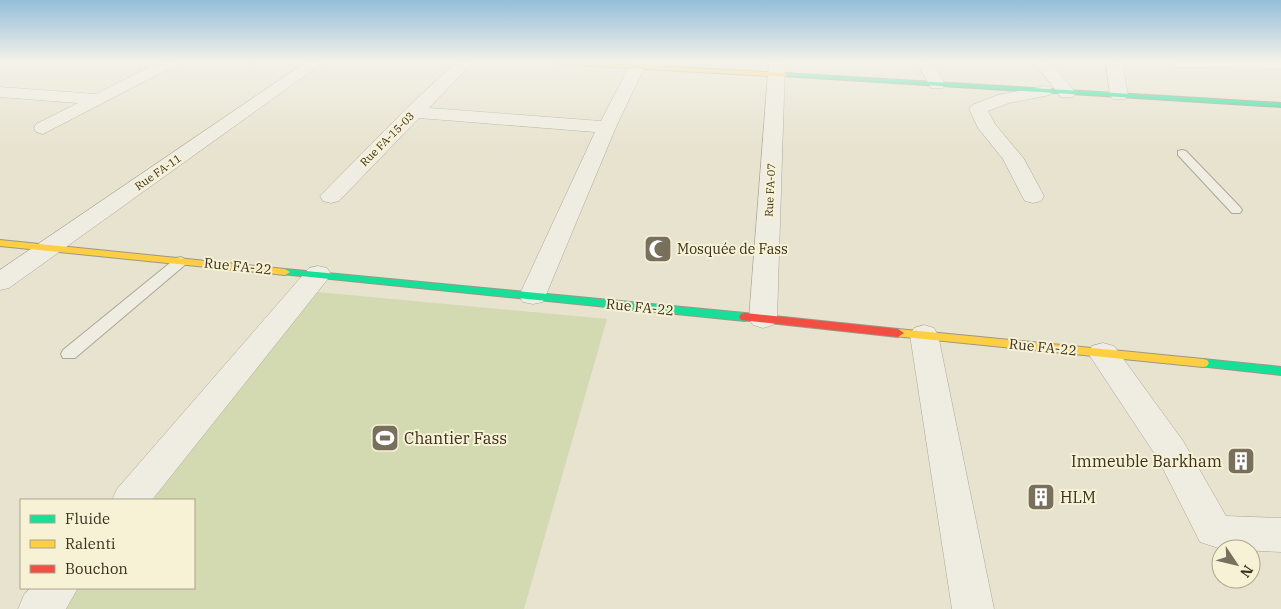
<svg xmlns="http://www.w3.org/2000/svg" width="1281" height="609" font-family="'IBM Plex Serif',serif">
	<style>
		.green { fill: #d3d9b1 }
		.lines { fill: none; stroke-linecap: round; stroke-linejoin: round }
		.lane-casing { stroke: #aca798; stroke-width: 2 }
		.street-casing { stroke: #aca798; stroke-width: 1 }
		.fast-casing { stroke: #9c9788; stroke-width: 2 }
		.slow-casing { stroke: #9c9788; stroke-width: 2 }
		.jam-casing { stroke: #9c9788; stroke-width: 2 }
		.lane { fill: #efece1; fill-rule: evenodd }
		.street { fill: #efece1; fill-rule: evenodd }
		.fast { fill: #16e098; fill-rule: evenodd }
		.slow { fill: #ffcf43; fill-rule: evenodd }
		.jam { fill: #f24e42; fill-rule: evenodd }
		.labels { text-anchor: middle; stroke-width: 4; stroke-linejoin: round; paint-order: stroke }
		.far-street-label { font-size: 11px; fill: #3c301e; stroke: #f7f2d5 }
		.poi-label { font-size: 14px; fill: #3c301e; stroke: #f7f2d5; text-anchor: start }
		.street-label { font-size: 14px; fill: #3c301e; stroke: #f7f2d5 }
		.near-poi-label { font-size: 16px; fill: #3c301e; stroke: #f7f2d5; text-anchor: start }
	</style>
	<rect width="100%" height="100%" fill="#e7e3cf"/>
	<path class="green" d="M317,292L607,319L524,609H58L75,588H194V500H147Z"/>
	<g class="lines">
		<defs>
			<g id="lane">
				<path d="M1182,150L1186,151L1240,207L1242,210L1240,213H1232L1178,155V151Z"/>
				<path d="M181,257L188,261L186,264L75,358H63L61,354L63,350L176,258Z"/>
			</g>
			<g id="street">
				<path d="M159,62H178L176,65L43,134L36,132L34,128L36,124L78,103L0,97V87L96,94Z"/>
				<path d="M306,62H324L9,288L0,290V270Z"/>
				<path d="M456,62H473L429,108L601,121L631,63H643L645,66L616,127L543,302L533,304L523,302L519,296L595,132L419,118L339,201L331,203L323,201L320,196L407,108Z"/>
				<path d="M769,62H785L777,319L773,325L763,328L753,325L749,319Z"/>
				<path d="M917,62H933L945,84L943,88H931Z"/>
				<path d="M1034,62H1050L1076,93L1073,97H1061Z"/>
				<path d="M1106,62H1122L1128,95L1125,99H1113L1110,95Z"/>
				<path d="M1167,62H1281V68L1175,67Z"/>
				<path d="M1044,86L1050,87L1053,91L1050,95L1009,103L988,111L995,124L1024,159L1044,196L1041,201L1033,203L1025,201L1022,196L1003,159L978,128L969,109L972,105L998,95Z"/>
				<path d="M318,266L327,268L331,274L327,280L152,500H112L117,489L309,268Z"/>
				<path d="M924,325L934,328L938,335L994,609H952L910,335L914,328Z"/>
				<path d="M1103,343L1114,346L1183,441L1226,516L1281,518V552L1221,549L1200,542L1158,459L1088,353L1092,346Z"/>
				<path d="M30,588H78L66,609H18L24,595Z"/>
			</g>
			<g id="fast">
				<path d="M784,73L1281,103V107L782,76V74Z"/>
				<path d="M285,269L745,313L751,317L745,321L281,274L280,272Z"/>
				<path d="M1203,359L1281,367V375L1199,366L1197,363L1199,360Z"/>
			</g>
			<g id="slow">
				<path d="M554,62H582L784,73L787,75L784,77L557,64Z"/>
				<path d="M0,240L285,269L290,272L285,275L0,246Z"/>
				<path d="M898,329L1203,359L1207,360L1209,363L1207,366L1203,367L894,336L892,333L894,330Z"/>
			</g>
			<path id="jam" d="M745,313L898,329L904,333L898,337L741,320L739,317L741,314Z"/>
		</defs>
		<use href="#lane" class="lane-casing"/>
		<use href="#street" class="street-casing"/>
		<use href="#fast" class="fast-casing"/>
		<use href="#slow" class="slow-casing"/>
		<use href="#jam" class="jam-casing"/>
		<use href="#lane" class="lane"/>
		<use href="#street" class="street"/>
		<use href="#fast" class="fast"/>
		<use href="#slow" class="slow"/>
		<use href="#jam" class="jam"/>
	</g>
	<linearGradient id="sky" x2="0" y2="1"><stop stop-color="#95beda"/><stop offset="0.42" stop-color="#f4f2e9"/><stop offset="1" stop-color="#f4f2e9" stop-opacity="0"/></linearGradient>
	<rect width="1281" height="147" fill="url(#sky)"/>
	<defs>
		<symbol id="mosque-square" viewBox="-11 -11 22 22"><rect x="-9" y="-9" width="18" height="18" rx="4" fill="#786f5c" stroke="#f7f2d5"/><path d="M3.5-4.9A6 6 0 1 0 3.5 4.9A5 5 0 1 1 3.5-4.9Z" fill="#fff"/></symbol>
		<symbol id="stadium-square" viewBox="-11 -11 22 22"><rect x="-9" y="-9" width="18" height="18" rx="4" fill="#786f5c" stroke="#f7f2d5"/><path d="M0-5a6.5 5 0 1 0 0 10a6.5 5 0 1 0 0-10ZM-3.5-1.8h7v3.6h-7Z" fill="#fff"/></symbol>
		<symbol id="building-square" viewBox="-11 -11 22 22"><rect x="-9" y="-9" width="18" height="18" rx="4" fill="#786f5c" stroke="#f7f2d5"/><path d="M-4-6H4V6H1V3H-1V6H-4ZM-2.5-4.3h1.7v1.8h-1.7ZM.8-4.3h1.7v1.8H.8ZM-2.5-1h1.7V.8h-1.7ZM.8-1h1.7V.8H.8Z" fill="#fff"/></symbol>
	</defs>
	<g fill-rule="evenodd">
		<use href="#mosque-square" x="642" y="233" width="32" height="32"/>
		<use href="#stadium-square" x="369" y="422" width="32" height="32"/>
		<use href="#building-square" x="1225" y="445" width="32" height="32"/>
		<use href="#building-square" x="1025" y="481" width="32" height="32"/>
	</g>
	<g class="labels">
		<g class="far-street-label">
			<text transform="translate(387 139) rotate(-45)" y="4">Rue FA-15-03</text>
			<text transform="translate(158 172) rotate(-35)" y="4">Rue FA-11</text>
			<text transform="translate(770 190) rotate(-87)" y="4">Rue FA-07</text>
		</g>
		<g class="poi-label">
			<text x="677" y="254">Mosquée de Fass</text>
		</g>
		<g class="street-label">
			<text transform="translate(238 266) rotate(6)" y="5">Rue FA-22</text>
			<text transform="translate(640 307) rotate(6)" y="5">Rue FA-22</text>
			<text transform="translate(1043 347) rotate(6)" y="5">Rue FA-22</text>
		</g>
		<g class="near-poi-label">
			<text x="404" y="444">Chantier Fass</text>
			<text x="1222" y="467" text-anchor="end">Immeuble Barkham</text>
			<text x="1060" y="503">HLM</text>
		</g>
	</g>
	<rect x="20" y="499" width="175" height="90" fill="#f7f2d5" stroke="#aca48c"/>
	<rect x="30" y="515" width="25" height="8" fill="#16e098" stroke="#aca48c"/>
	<text x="65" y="524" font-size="15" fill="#3c301e">Fluide</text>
	<rect x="30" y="540" width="25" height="8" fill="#ffcf43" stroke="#aca48c"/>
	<text x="65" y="549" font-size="15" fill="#3c301e">Ralenti</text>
	<rect x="30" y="565" width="25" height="8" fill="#f24e42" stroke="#aca48c"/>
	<text x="65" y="574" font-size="15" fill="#3c301e">Bouchon</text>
	<g transform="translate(1236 564) rotate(125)"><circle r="24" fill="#f7f2d5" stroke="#aca48c"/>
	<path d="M0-4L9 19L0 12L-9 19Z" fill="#786f5c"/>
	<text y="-8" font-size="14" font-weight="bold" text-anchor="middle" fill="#3c301e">N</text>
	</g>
</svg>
